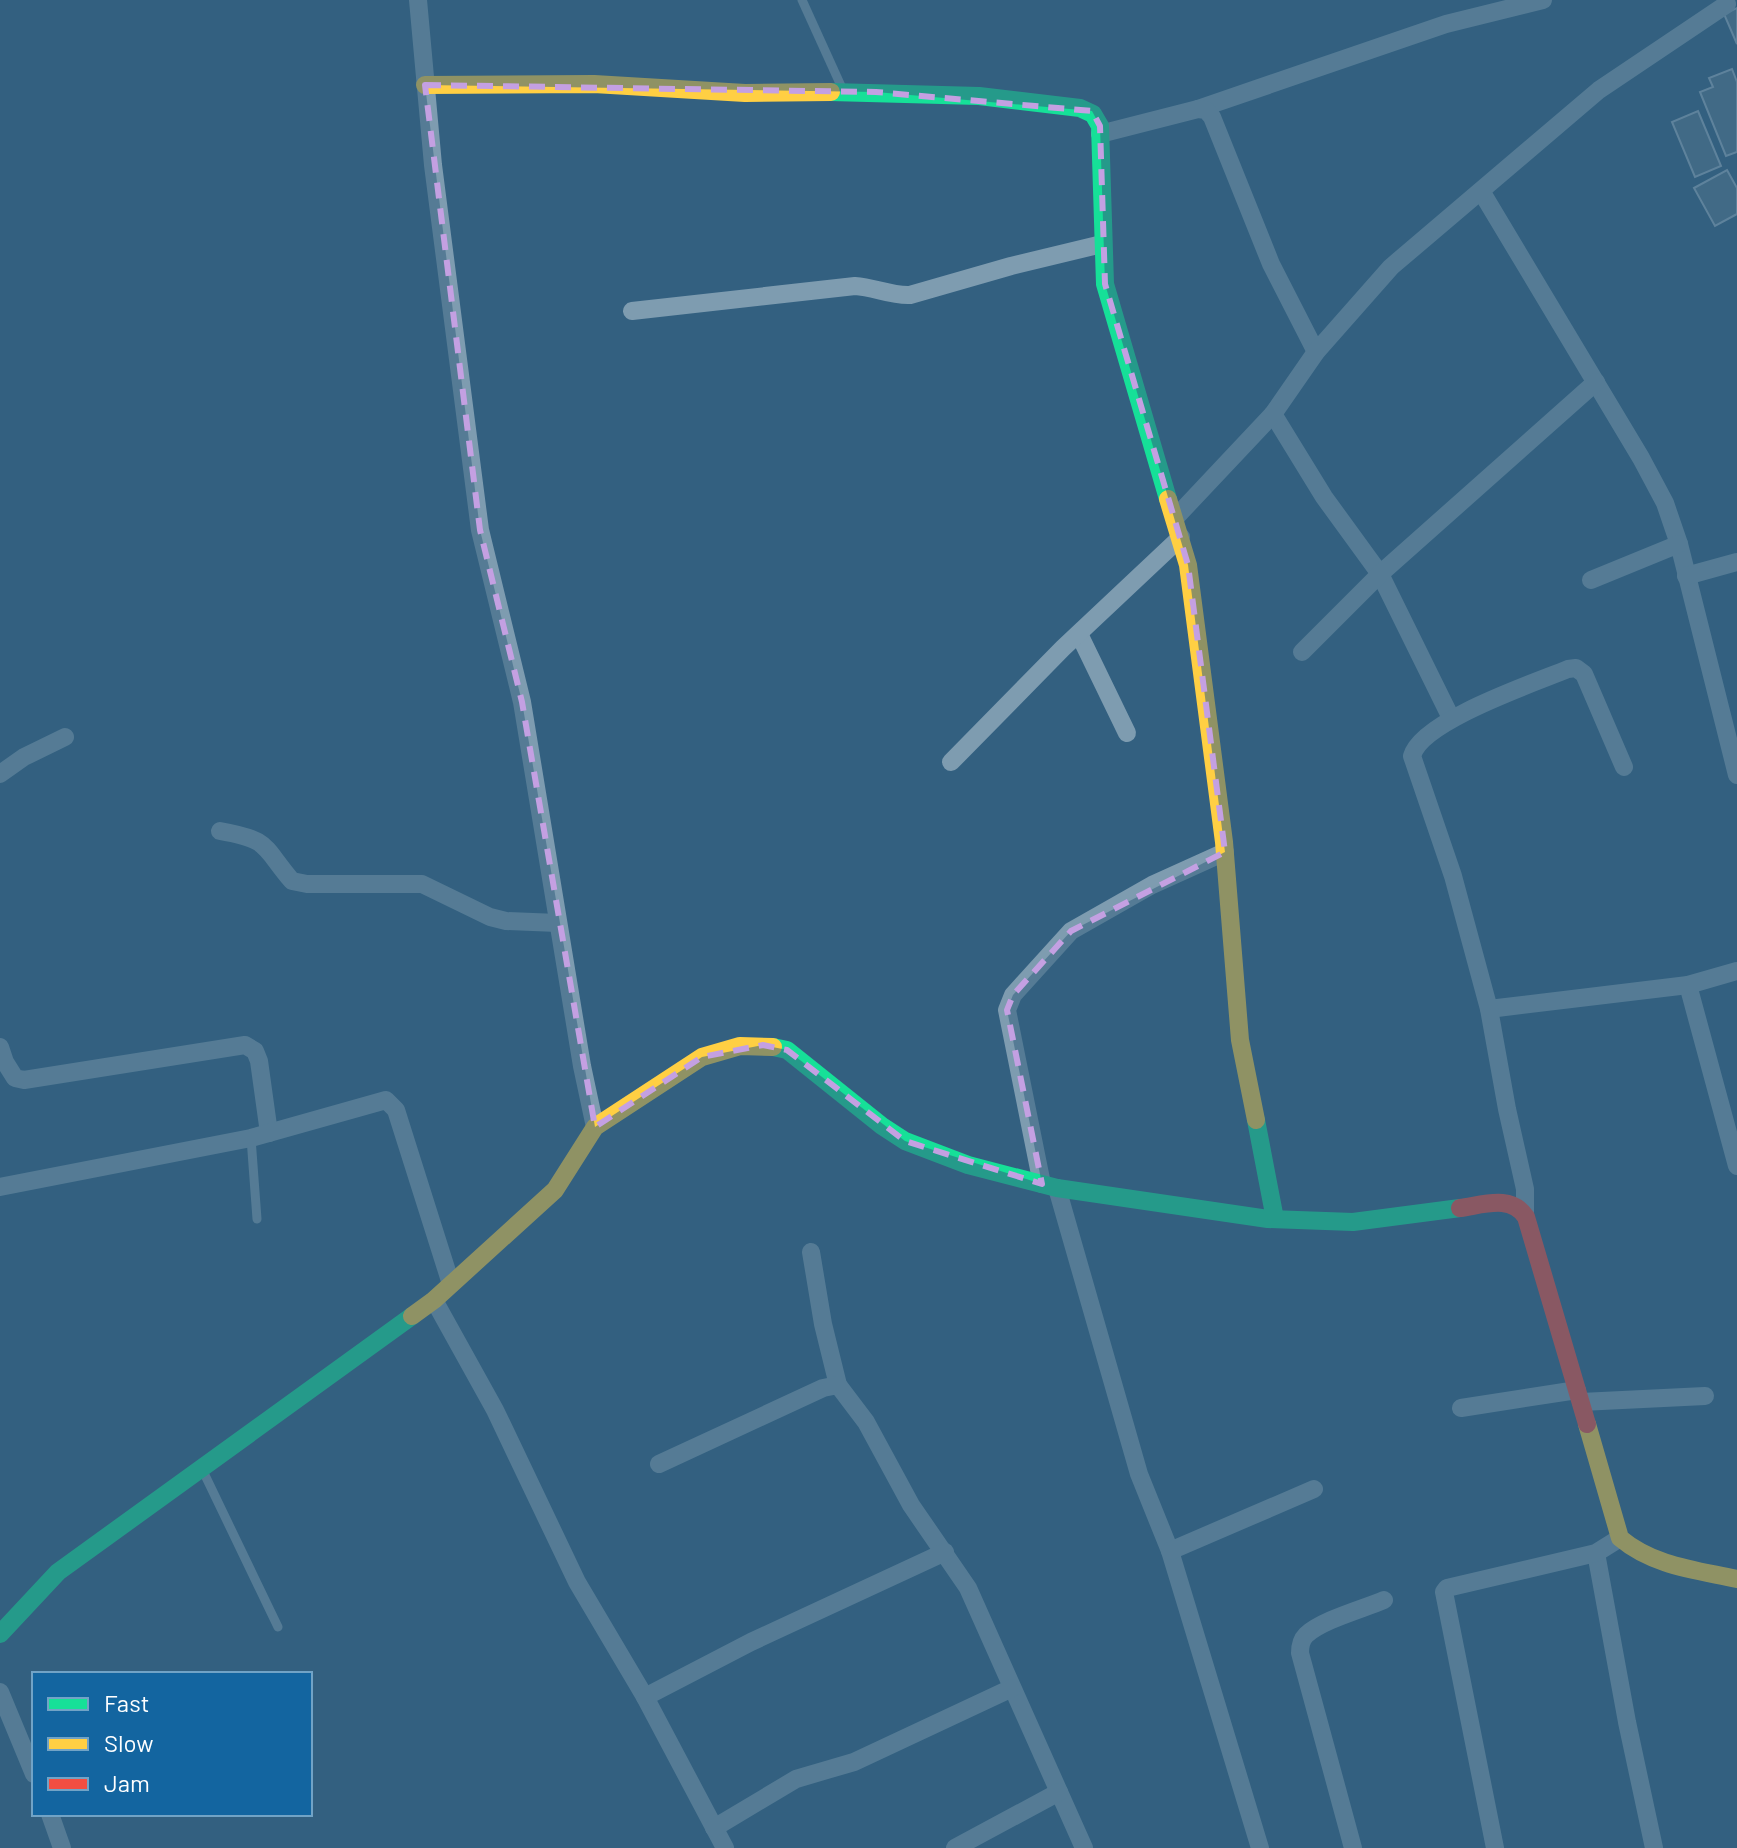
<svg xmlns="http://www.w3.org/2000/svg" width="1737" height="1848" font-family="Barlow,sans-serif">
	<style>
		.building { fill: #52768f; stroke: #93acbe; stroke-width: 2 }
		.lines { fill: none; stroke-linecap: round; stroke-linejoin: round }
		.lane { stroke: #7e9cb0; stroke-width: 9 }
		.street { stroke: #7e9cb0; stroke-width: 18 }
		.fast { stroke: #16e098; stroke-width: 18 }
		.slow { stroke: #ffcf43; stroke-width: 18 }
		.jam { stroke: #f24e42; stroke-width: 18 }
		.marked { fill: none; stroke: #c4a0e2; stroke-width: 6; stroke-dasharray: 16 10; stroke-linejoin: round }
	</style>
	<rect width="100%" height="100%" fill="#336080"/>
	<g class="building">
		<path d="M1737,8V44L1724,14Z"/>
		<path d="M1732,69L1737,82V152L1726,156L1700,92L1713,87L1709,78Z"/>
		<path d="M1698,111L1721,166L1695,177L1672,122Z"/>
		<path d="M1727,170L1737,188V214L1715,226L1694,188Z"/>
	</g>
	<g class="lines">
		<g class="lane">
			<path d="M802,0L842,88"/>
			<path d="M251,1138L257,1219"/>
			<path d="M203,1471L278,1627"/>
		</g>
		<g class="street">
			<path d="M418,0L433,165L480,530L522,702L582,1066L595,1127"/>
			<path d="M1198,109L1446,24L1543,0"/>
			<path d="M1100,134L1198,109L1206,110L1212,117L1271,264L1316,352"/>
			<path d="M1481,191L1641,458L1665,503L1679,544L1737,775"/>
			<path d="M632,311L855,286C874,287 891,296 910,295L1011,266L1102,244"/>
			<path d="M1273,414L1324,497L1380,574L1451,718"/>
			<path d="M1176,517L1273,414L1316,352L1391,267L1599,90L1727,4"/>
			<path d="M1686,576L1737,562"/>
			<path d="M1591,580L1679,544"/>
			<path d="M1079,634L1127,733"/>
			<path d="M1302,652L1380,574L1596,382"/>
			<path d="M951,762L1063,648L1181,537"/>
			<path d="M0,774L24,757L65,737"/>
			<path d="M220,831C271,840 262,846 292,881L307,884H422L490,917L506,921L558,923"/>
			<path d="M1688,985L1737,1166"/>
			<path d="M1489,1009L1688,985L1737,971"/>
			<path d="M0,1047L5,1062L15,1078L24,1080L245,1045L255,1051L259,1061L269,1133"/>
			<path d="M1042,1184L1007,1010L1013,995L1071,931L1152,885L1225,852"/>
			<path d="M0,1187L251,1138L386,1100L396,1110L451,1284"/>
			<path d="M1057,1188L1139,1474L1170,1551L1260,1848"/>
			<path d="M1525,1212V1189L1507,1109L1489,1009L1453,876L1412,756C1421,721 1534,683 1568,669L1576,668L1584,674L1624,767"/>
			<path d="M811,1252L823,1324L838,1385"/>
			<path d="M434,1300L495,1410L577,1582L645,1697L725,1848"/>
			<path d="M1581,1402L1705,1396"/>
			<path d="M1461,1408L1577,1390"/>
			<path d="M659,1464L823,1388L838,1385L866,1422L911,1505L968,1588L1084,1848"/>
			<path d="M1170,1551L1314,1489"/>
			<path d="M1596,1553L1627,1722L1654,1848"/>
			<path d="M0,1692L34,1774"/>
			<path d="M645,1697L751,1642L945,1552"/>
			<path d="M50,1814L62,1848"/>
			<path d="M714,1828L796,1779L854,1762L1012,1688"/>
			<path d="M955,1848L1059,1792"/>
			<path d="M1353,1848L1300,1653C1300,1646 1301,1640 1306,1635C1322,1620 1363,1609 1384,1600"/>
			<path d="M1495,1848L1444,1592L1447,1588L1596,1553L1620,1538"/>
		</g>
		<g class="fast">
			<path d="M831,92L979,96L1080,108L1093,114L1100,126L1105,284L1168,499"/>
			<path d="M773,1047L787,1050L882,1126L905,1141L968,1165L1057,1188L1268,1219L1353,1222L1460,1208"/>
			<path d="M1256,1120L1275,1219"/>
			<path d="M0,1634L58,1572L412,1316"/>
		</g>
		<g class="slow">
			<path d="M425,85L594,84L745,93L831,92"/>
			<path d="M1168,499L1188,565L1224,842L1240,1040L1256,1120"/>
			<path d="M412,1316L434,1300L555,1190L595,1127L702,1057L740,1046L773,1047"/>
			<path d="M1587,1424L1620,1538C1653,1566 1696,1570 1737,1579"/>
		</g>
		<path class="jam" d="M1460,1208C1483,1205 1511,1194 1526,1217L1587,1424"/>
	</g>
	<path d="M0 0H1737V1848H0ZM425,85L876,92L1092,111L1100,126L1105,284L1188,565L1225,852L1071,931L1013,995L1007,1010L1042,1184L905,1141L787,1050L763,1045L702,1057L595,1127L522,702L480,530Z" fill="#336080" fill-opacity=".55" fill-rule="evenodd"/>
	<path class="marked" d="M425,85L876,92L1092,111L1100,126L1105,284L1188,565L1225,852L1071,931L1013,995L1007,1010L1042,1184L905,1141L787,1050L763,1045L702,1057L595,1127L522,702L480,530Z"/>
	<rect x="32" y="1672" width="280" height="144" fill="#1365a0" stroke="#71a3c6" stroke-width="2"/>
	<rect x="48" y="1698" width="40" height="12" fill="#16e098" stroke="#71a3c6" stroke-width="2"/>
	<text x="104" y="1712" font-size="24" fill="#ffffff">Fast</text>
	<rect x="48" y="1738" width="40" height="12" fill="#ffcf43" stroke="#71a3c6" stroke-width="2"/>
	<text x="104" y="1752" font-size="24" fill="#ffffff">Slow</text>
	<rect x="48" y="1778" width="40" height="12" fill="#f24e42" stroke="#71a3c6" stroke-width="2"/>
	<text x="104" y="1792" font-size="24" fill="#ffffff">Jam</text>
</svg>
